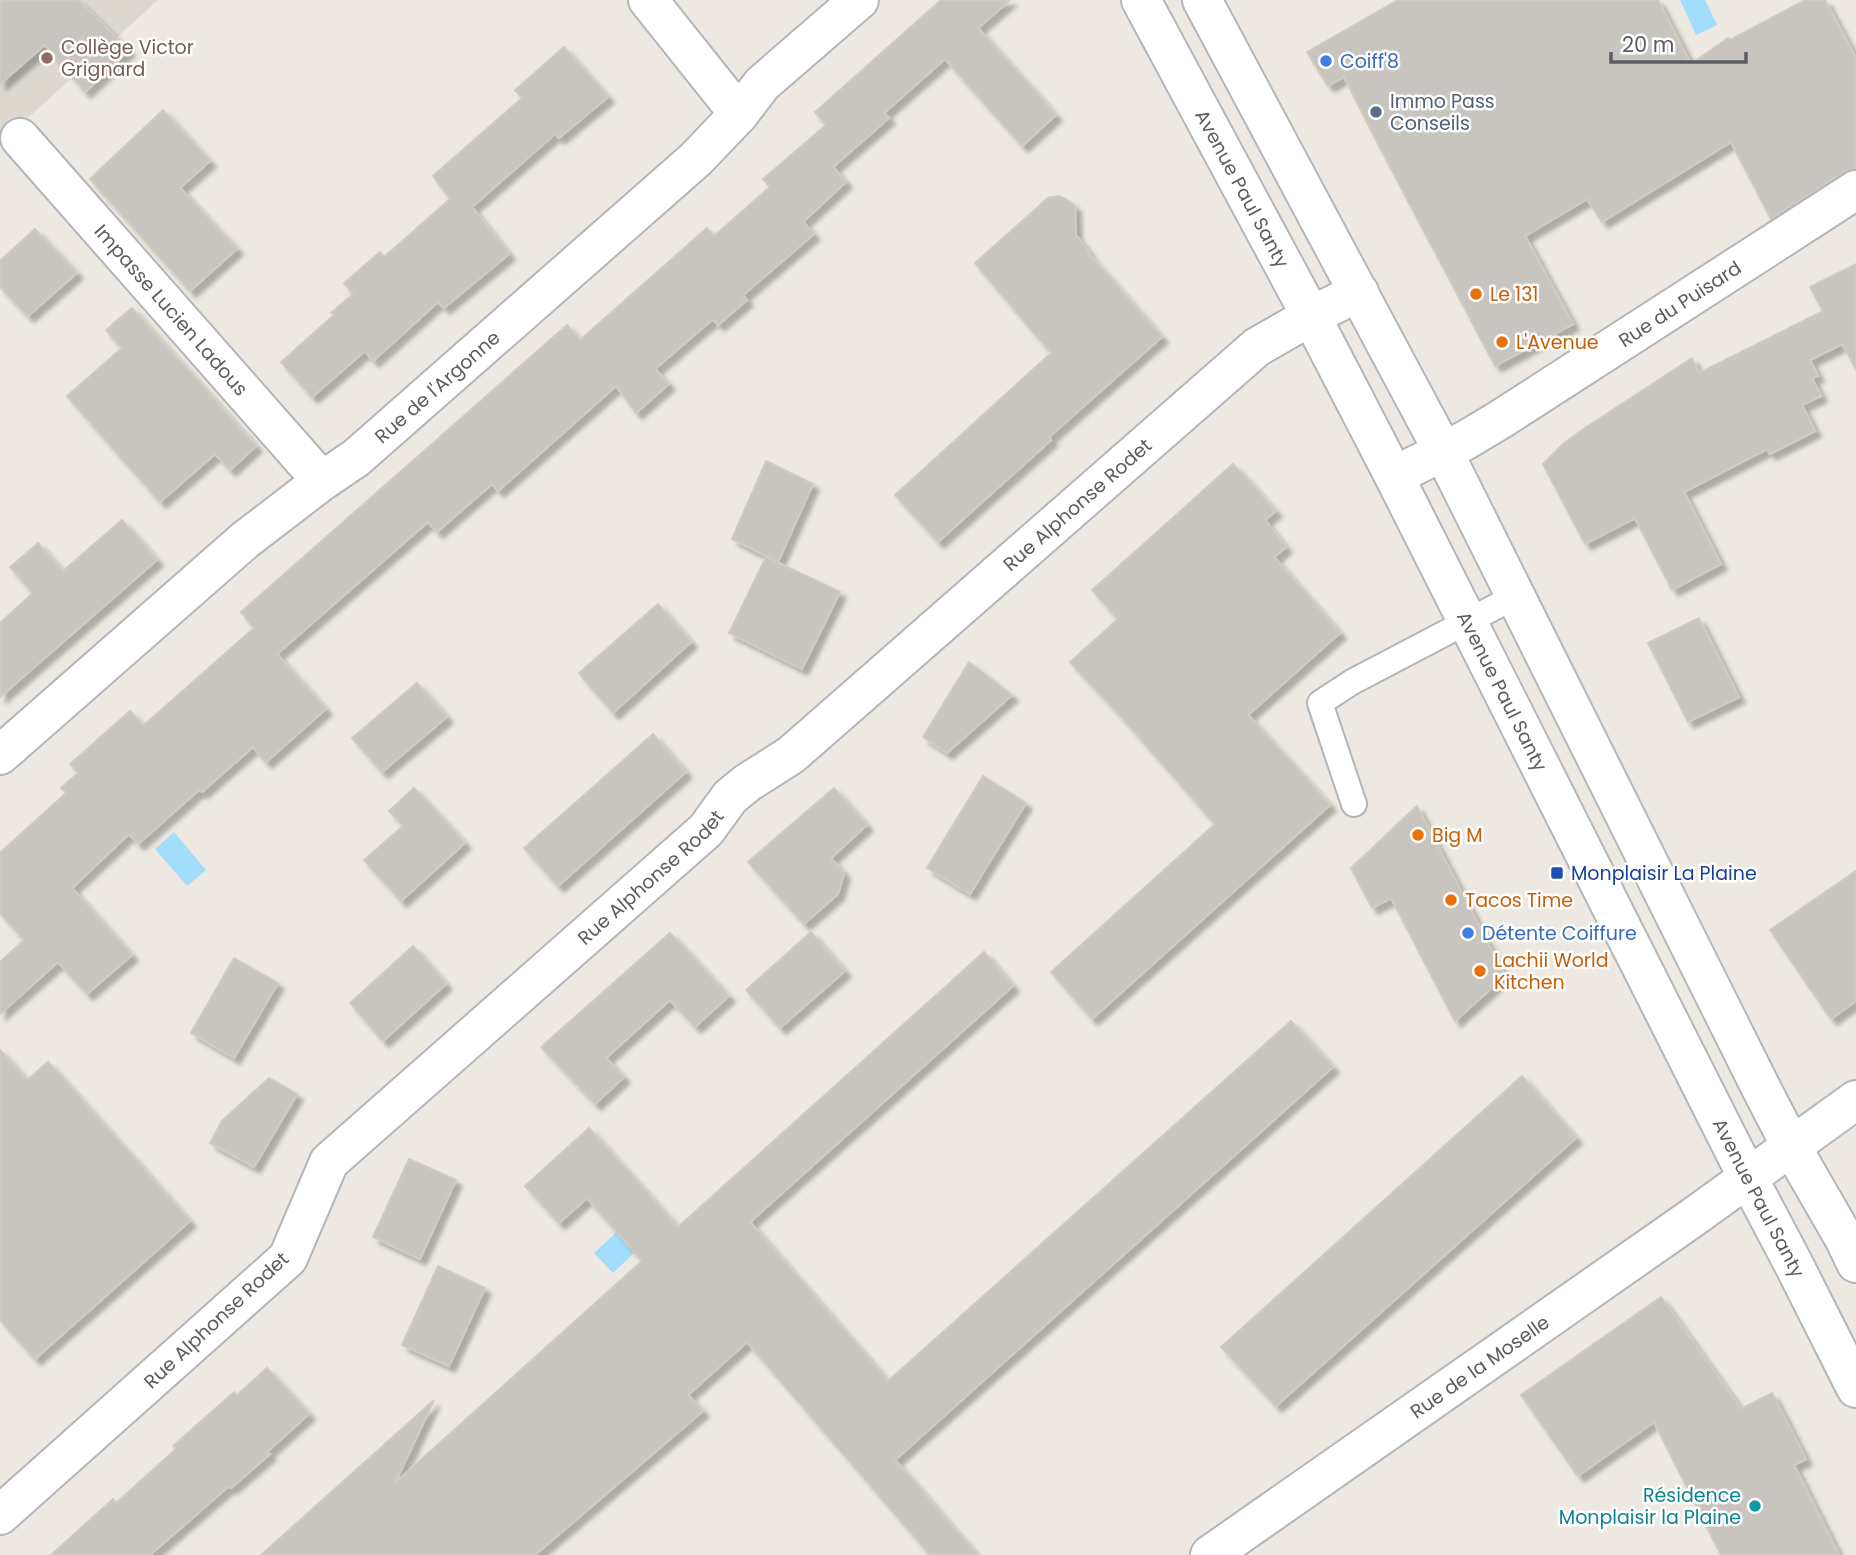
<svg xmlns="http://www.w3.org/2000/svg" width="1856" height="1555" font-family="Poppins,sans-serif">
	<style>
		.education { fill: #dcd8d0 }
		.water { fill: #a3ddfc }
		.building { fill: #c8c4bf; stroke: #d1cac0; stroke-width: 2; filter: url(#shadow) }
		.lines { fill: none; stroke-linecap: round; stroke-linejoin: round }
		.lane-casing { stroke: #b2b5b9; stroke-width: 28 }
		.street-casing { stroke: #b2b5b9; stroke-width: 42 }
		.secondary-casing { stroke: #b3b7bc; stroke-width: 42 }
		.lane { stroke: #fff; stroke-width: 24 }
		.street { stroke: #fff; stroke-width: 38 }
		.secondary { stroke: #fff; stroke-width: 38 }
		.education-dot { fill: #8d6e63; stroke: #fff; stroke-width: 2.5 }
		.shop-dot { fill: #3f7fe0; stroke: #fff; stroke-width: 2.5 }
		.service-dot { fill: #5c6f8a; stroke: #fff; stroke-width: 2.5 }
		.food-dot { fill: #e8710a; stroke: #fff; stroke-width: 2.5 }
		.transit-dot { fill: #1a4fb4; stroke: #fff; stroke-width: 2.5 }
		.culture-dot { fill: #0f9aa8; stroke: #fff; stroke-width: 2.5 }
		.labels { text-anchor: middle; stroke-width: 5; stroke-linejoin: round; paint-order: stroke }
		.education-label { font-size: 19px; fill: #785e54; stroke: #fff; text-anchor: start }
		.shop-label { font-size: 19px; fill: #366cbe; stroke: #fff; text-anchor: start }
		.service-label { font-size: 19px; fill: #4e5e75; stroke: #fff; text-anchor: start }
		.street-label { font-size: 19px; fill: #5a5e62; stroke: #fff }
		.food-label { font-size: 19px; fill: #c56008; stroke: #fff; text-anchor: start }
		.transit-label { font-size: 19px; fill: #164399; stroke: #fff; text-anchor: start }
		.culture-label { font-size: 19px; fill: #0d838f; stroke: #fff; text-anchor: end }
	</style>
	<defs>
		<filter id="shadow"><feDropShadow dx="6" dy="6" stdDeviation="2" flood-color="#0004"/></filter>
	</defs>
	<rect width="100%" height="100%" fill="#ede9e2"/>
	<path class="education" d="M0,0H158L0,143Z"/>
	<g class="water">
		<path d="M1680,0H1705L1717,25L1696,35Z"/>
		<path d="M174,832L206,870L187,886L155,849Z"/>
		<path d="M633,1217L652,1236L613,1273L594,1253Z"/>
	</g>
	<g class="building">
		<path d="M0,0H78L129,50L85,92L45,45L0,84Z"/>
		<path d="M941,0H1010L978,28L1056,115L1022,146L945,59L884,113L889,118L833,167L846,182L803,222L814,234L743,295L747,300L718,325L713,319L655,369L669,384L636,413L616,386L498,491L492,484L437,532L428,522L277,654L326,709L266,762L253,747L202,792L199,790L138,844L129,834L72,888L132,955L87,994L58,962L0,1014V962L24,940L0,913V853L66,793L61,788L78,773L70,764L130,711L143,726L254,628L241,612L567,325L580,340L707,228L714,236L770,187L763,179L826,125L815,112Z"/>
		<path d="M1398,0H1658L1691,64L1728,38L1730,40L1805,0H1825L1856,58V168L1844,172L1771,219L1731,142L1602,222L1587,199L1525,236L1573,324L1495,366L1378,144L1344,77L1328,86L1307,52Z"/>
		<path d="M564,47L608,97L559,138L555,134L472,207L509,254L444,308L438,302L373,361L365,351L312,397L281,362L335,314L331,313L353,294L344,283L380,252L384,257L450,199L433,176L522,98L515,90Z"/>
		<path d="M163,110L210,161L180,188L237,249L190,291L90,179Z"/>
		<path d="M1059,196L1066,199L1075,206L1076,235L1089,252L1088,253L1162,337L1049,437L1051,440L938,542L895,495L1051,353L975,263L1048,198Z"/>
		<path d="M35,229L77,273L28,316L0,287V261Z"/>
		<path d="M1856,264V369L1842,344L1810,360L1818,376L1812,378L1821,396L1802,405L1815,431L1770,454L1767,449L1684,492L1721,564L1672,590L1635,518L1585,544L1543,464L1563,444L1582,430L1692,358L1699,373L1823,311L1810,287Z"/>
		<path d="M132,308L256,446L230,470L215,454L160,502L67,396L122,348L106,330Z"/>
		<path d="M766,461L813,484L778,562L732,539Z"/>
		<path d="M1233,464L1276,511L1265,520L1286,547L1274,557L1340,633L1248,715L1330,805L1092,1019L1051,972L1215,824L1123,719L1070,662L1118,619L1092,590Z"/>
		<path d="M122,520L157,560L0,697V623L33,593L10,567L38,543L63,571Z"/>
		<path d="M766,557L840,592L802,669L729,633Z"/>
		<path d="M658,604L691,642L613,713L579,673Z"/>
		<path d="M1699,618L1739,697L1688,722L1648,643Z"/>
		<path d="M969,662L1012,695L947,753L923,737Z"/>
		<path d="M417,683L447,717L382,772L352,738Z"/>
		<path d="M653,734L686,772L558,886L524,848Z"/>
		<path d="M983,776L1026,803L970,894L927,868Z"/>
		<path d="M414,788L465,843L401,901L364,860L403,826L389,811Z"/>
		<path d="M834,788L867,825L831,858L844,873L838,894L804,924L748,862Z"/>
		<path d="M1417,806L1505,976L1455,1021L1391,898L1372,908L1351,868Z"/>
		<path d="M1856,871V1001L1831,1019L1770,930Z"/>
		<path d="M811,932L845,971L780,1028L746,990Z"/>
		<path d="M670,933L729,996L695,1027L670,1000L606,1058L624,1077L595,1104L541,1047Z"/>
		<path d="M413,946L446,984L383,1041L350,1003Z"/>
		<path d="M984,952L1013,986L750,1222L888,1381L1291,1021L1333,1067L895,1460L977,1555H930L747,1342L688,1395L703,1411L535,1555H261L434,1400L395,1483L642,1261L587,1198L559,1223L525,1186L589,1128L678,1227Z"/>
		<path d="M234,958L278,983L234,1058L191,1033Z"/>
		<path d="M0,1050L27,1080L48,1062L190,1221L35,1359L0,1320Z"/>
		<path d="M1522,1076L1576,1138L1276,1406L1221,1347Z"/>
		<path d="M269,1078L297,1094L254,1167L210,1143L222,1121Z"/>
		<path d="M409,1159L456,1180L420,1259L373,1237Z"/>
		<path d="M438,1266L485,1288L449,1366L402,1345Z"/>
		<path d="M1661,1297L1741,1409L1772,1393L1806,1459L1794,1465L1839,1555H1721L1654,1422L1578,1476L1521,1395Z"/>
		<path d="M267,1368L309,1414L267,1452L270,1454L231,1488L229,1486L150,1555H51L113,1499L116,1503L176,1449L173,1446L234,1392L237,1395Z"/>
	</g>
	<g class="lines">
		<defs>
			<path id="lane" d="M1354,804L1320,703L1352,682L1516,596"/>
			<g id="street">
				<path d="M648,0L739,114"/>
				<path id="s1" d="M20,138L322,481"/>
				<path id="s2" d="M1394,476L1466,440L1501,419L1856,190"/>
				<path id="s3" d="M0,755L245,540L322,481L356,458L696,159L739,114L762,84L859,0"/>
				<path id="s4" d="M0,1515L288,1258L329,1162L706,830L730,797L747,783L791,755L1257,347L1311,316L1359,292"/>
				<path id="s5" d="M1210,1555L1692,1218L1856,1100"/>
			</g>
			<g id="secondary">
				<path id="s6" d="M1141,0L1311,316L1394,476L1748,1178L1793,1263L1856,1388"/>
				<path d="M1202,0L1443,451L1761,1088L1791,1146L1844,1238L1856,1263"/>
			</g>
		</defs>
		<use href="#lane" class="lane-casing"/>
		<use href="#street" class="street-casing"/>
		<use href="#secondary" class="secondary-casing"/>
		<use href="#lane" class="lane"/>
		<use href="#street" class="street"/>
		<use href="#secondary" class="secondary"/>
	</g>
	<circle class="education-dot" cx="47" cy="58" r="7"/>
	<g class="shop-dot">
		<circle cx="1326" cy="61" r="7"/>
		<circle cx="1468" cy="933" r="7"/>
	</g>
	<circle class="service-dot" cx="1376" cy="112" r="7"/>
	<g class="food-dot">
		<circle cx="1476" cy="294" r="7"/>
		<circle cx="1502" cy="342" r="7"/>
		<circle cx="1418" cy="835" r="7"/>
		<circle cx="1451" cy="900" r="7"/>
		<circle cx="1480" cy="971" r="7"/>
	</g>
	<rect class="transit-dot" x="1550" y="866" width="14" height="14" rx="3.5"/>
	<circle class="culture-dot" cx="1755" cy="1506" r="7"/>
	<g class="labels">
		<g class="education-label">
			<text x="61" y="54">Collège Victor<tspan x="61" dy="22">Grignard</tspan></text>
		</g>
		<g class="shop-label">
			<text x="1340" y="68">Coiff'8</text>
			<text x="1482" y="940">Détente Coiffure</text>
		</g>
		<g class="service-label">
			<text x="1390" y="108">Immo Pass<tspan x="1390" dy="22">Conseils</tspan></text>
		</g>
		<g class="street-label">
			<text dy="7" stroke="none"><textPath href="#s6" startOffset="214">Avenue Paul Santy</textPath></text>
			<text dy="7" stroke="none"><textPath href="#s2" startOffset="334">Rue du Puisard</textPath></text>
			<text dy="7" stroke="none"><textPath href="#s1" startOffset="229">Impasse Lucien Ladous</textPath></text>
			<text dy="7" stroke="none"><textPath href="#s3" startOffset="572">Rue de l'Argonne</textPath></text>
			<text dy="7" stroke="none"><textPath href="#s4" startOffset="1488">Rue Alphonse Rodet</textPath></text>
			<text dy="7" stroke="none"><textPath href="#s6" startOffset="780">Avenue Paul Santy</textPath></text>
			<text dy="7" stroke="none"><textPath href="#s4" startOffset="920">Rue Alphonse Rodet</textPath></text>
			<text dy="7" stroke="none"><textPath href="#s6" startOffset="1348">Avenue Paul Santy</textPath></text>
			<text transform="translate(216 1320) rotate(-43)" y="7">Rue Alphonse Rodet</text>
			<text dy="7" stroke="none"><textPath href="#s5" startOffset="329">Rue de la Moselle</textPath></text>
		</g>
		<g class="food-label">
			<text x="1490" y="301">Le 131</text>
			<text x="1516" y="349">L'Avenue</text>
			<text x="1432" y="842">Big M</text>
			<text x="1465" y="907">Tacos Time</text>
			<text x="1494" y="967">Lachii World<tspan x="1494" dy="22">Kitchen</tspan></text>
		</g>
		<g class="transit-label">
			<text x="1571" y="880">Monplaisir La Plaine</text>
		</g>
		<g class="culture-label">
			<text x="1741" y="1502">Résidence<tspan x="1741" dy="22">Monplaisir la Plaine</tspan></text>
		</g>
	</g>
	<path d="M1611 52v10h135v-10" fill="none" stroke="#5a5e62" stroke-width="3.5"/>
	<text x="1622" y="52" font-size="21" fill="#5a5e62" stroke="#ffffff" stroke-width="5" paint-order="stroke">20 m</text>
</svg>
